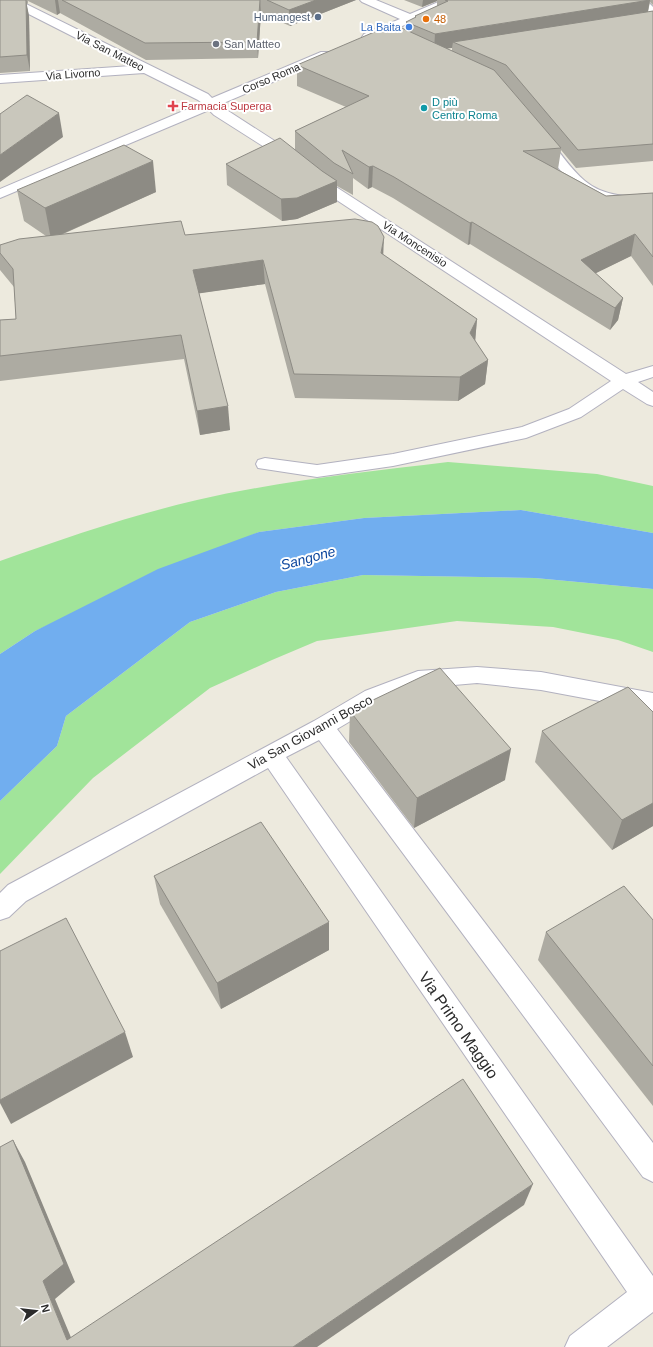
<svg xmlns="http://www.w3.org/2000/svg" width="653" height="1347" font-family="Arial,sans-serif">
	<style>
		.green { fill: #a1e49a }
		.water { fill: #71aeef }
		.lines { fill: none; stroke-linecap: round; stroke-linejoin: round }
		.minor-casing { stroke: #b2b1bf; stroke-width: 2 }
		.minor { fill: #fff; fill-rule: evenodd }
		.wall { fill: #adaba2; fill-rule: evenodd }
		.shaded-wall { fill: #8d8b84 }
		.building { fill: #c9c7bc; stroke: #8d8b84 }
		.service-dot { fill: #5c6f8a; stroke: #fff; stroke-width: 1.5 }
		.food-dot { fill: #e8710a; stroke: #fff; stroke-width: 1.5 }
		.shop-dot { fill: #3f7fe0; stroke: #fff; stroke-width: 1.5 }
		.worship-dot { fill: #6b7280; stroke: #fff; stroke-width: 1.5 }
		.health-dot { fill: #e0444e; stroke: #fff; stroke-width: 1.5 }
		.culture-dot { fill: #0f9aa8; stroke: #fff; stroke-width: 1.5 }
		.labels { text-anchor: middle; stroke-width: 4; stroke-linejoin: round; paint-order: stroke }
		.far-service-label { font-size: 11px; fill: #4e5e75; stroke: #fff; text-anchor: end }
		.far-food-label { font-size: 11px; fill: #c56008; stroke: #fff; text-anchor: start }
		.far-shop-label { font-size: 11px; fill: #366cbe; stroke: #fff; text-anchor: end }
		.far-worship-label { font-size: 11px; fill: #5b616d; stroke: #fff; text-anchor: start }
		.far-street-label { font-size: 11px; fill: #2b2b2b; stroke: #fff }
		.far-culture-label { font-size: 11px; fill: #0d838f; stroke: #fff; text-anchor: start }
		.far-health-label { font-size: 11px; fill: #be3a42; stroke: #fff; text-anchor: start }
		.street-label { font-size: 13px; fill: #2b2b2b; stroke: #fff }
		.water-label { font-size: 14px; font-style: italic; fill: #0d479e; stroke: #fff }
		.near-street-label { font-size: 16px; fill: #2b2b2b; stroke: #fff }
	</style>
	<rect width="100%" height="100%" fill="#edeade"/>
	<g class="green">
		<path d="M448,462L597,474L653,486V533L521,510L364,518L259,532L35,631L0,654V561C65,538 129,516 197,500C280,481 364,472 448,462Z"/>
		<path d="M363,575L535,578L653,589V652L618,640L553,627L457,621L317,641L272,660L210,688L93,778L0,874V801L57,746L66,716L190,622L276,592Z"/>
	</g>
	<path class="water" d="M521,510L653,533V589L535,578L363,575L276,592L190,622L66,716L57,746L0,801V654L35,631L158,569L259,532L364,518Z"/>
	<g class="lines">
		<defs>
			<g id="minor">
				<path d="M3,0H18L208,94L212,98L321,52H329L331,55L329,58L219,105L298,156L333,185L626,374L653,366V377L638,382L653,392V406L647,404L623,389L581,417L526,438L393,466L317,477L258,468L256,464L258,460L265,458L317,465L393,454L522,427L569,409L611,381L323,191L288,162L214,115L209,110L0,198V189L202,103L198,100L144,73L0,83V75L131,66L5,2Z"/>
				<path d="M360,0H376L410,14L443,0H459L457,2L368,41L364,40L362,37L364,34L400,19L362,2Z"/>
				<path d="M633,0H646L653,7V17L649,16Z"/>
				<path d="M540,132L545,133C556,147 571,170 585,181C604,197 630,197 653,197V205L614,203L600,200L582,192L572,185L533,136L535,133Z"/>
				<path d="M477,667L541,672L653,693V711L541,690L477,683L420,688L381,703L337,729L653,1143V1182L643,1177L319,740L286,757L653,1276V1312L607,1347H565L570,1336L627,1292L268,768L26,901L9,917L0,920V893L8,885L314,721L365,691L418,671Z"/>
			</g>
		</defs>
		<use href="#minor" class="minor-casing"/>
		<use href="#minor" class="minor"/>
	</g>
	<g class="wall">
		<path d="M0,0H356L290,26L261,13L258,58L146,60L60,13L57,15L28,1V4L26,3L29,16L30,71L0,73Z"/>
		<path d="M404,0H653V5L650,2L648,12L653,11V161L576,168L561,150L558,169H557L606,196L653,193V286L631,256L595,273L623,298L618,320L610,330L470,244L468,245L393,198L372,187L368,189L353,178V195L337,186V202L297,219L282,221L227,185L226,164L295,150V131L346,107L297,86V65L406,30V22L415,18V16L437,6V1L422,7ZM447,48H452V51Z"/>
		<path d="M17,190L156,192L61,235H185L383,255L477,319L475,341L488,360L485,384L458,401L295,398L265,284L199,293L230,430L200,435L184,359L0,381V320L16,319L14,287L0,270V245L46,236L24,221Z"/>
		<path d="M350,711L505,780L414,828L349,742Z"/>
		<path d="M653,712V826L612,850L535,762L542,731Z"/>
		<path d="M154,876L329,950L221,1009L160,904Z"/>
		<path d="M653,920V1106L538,960L546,932Z"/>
	</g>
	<g class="shaded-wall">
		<path d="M26,0L29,16L30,71L27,55Z"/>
		<path d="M55,0H58L60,13L57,15Z"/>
		<path d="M260,0L261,13L258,58L257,42Z"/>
		<path d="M316,0H356L290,26L289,10Z"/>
		<path d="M423,0H437V1L422,7Z"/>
		<path d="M650,0L647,16L453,42L452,48L434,50L435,34Z"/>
		<path d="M59,113L63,137L0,182V155Z"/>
		<path d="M153,161L156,192L51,239L45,208Z"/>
		<path d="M373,166L372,187L368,189L369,167Z"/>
		<path d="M337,181V202L297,219L282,221L281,199Z"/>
		<path d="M472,222L470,244L468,245L470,223Z"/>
		<path d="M635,234L631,256L578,282L581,260Z"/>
		<path d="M384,237L383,260L381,253Z"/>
		<path d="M263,260L265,284L195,294L193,270Z"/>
		<path d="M623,298L618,320L610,330L615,308Z"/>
		<path d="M477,319L475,343L470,333Z"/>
		<path d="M488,360L485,384L458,401L460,377Z"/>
		<path d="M228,406L230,430L200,435L197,411Z"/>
		<path d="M511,749L505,780L414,828L417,798Z"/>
		<path d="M653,803V826L612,850L622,820Z"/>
		<path d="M329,922V950L221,1009L217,983Z"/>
		<path d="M125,1032L133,1057L11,1124L0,1103V1100Z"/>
		<path d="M13,1140L25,1162L75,1282L55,1299L75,1347L67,1340L43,1281Z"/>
		<path d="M533,1184L524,1205L317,1347H293Z"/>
	</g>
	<g class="building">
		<path d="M0,0H26L27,55L0,57Z"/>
		<path d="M62,0H260L257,42L145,43Z"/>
		<path d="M267,0H316L289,10Z"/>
		<path d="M445,0H650L435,34L406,22L416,17L415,16L448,1Z"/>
		<path d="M653,11V144L578,150L506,65L453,42Z"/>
		<path d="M393,24L494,70L561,148L523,151L606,196L653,193V257L635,234L581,260L623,298L615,308L472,222L470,223L394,177L373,166L369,167L342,150L353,174L334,163L295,131L369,96L297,65Z"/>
		<path d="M27,95L59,113L0,155V114Z"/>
		<path d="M280,138L322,171L337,181L297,198L281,199L226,164Z"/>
		<path d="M124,145L153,161L45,208L17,190Z"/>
		<path d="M355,219L372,222L378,226L384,237L381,253L477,319L470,333L488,360L460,377L294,374L263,260L193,270L228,406L197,411L181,335L0,356V320L16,319L13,269L0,253V245L19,239L181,221L185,235Z"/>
		<path d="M440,668L511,749L417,798L350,711Z"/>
		<path d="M628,687L653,712V803L622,820L542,731Z"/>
		<path d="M261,822L329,922L217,983L154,876Z"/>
		<path d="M624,886L653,920V1066L546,932Z"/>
		<path d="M66,918L125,1032L0,1100V951Z"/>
		<path d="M463,1079L533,1184L293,1347H0V1147L13,1140L64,1264L43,1281L67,1340Z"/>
	</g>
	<circle class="service-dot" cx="318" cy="17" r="4"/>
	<circle class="food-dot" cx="426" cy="19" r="4"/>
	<circle class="shop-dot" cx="409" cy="27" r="4"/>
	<circle class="worship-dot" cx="216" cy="44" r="4"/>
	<path class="health-dot" d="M171 100h4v4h4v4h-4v4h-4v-4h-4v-4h4z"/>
	<circle class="culture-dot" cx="424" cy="108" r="4"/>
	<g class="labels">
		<g class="far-service-label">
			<text x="310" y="21">Humangest</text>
		</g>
		<g class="far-food-label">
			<text x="434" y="23">48</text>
		</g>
		<g class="far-shop-label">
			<text x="401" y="31">La Baita</text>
		</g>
		<g class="far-worship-label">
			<text x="224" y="48">San Matteo</text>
		</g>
		<g class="far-street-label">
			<text transform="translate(110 51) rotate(27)" y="4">Via San Matteo</text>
			<text transform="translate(73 74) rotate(-4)" y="4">Via Livorno</text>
			<text transform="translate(271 78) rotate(-23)" y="4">Corso Roma</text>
			<text transform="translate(415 244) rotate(33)" y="4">Via Moncenisio</text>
		</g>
		<g class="far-culture-label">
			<text x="432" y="106">D più<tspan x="432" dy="13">Centro Roma</tspan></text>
		</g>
		<g class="far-health-label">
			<text x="181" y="110">Farmacia Superga</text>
		</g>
		<g class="street-label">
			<text transform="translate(310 732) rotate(-29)" y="5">Via San Giovanni Bosco</text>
		</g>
		<g class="water-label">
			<text transform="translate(308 558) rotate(-15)" y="5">Sangone</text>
		</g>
		<g class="near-street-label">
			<text transform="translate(459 1025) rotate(55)" y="6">Via Primo Maggio</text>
		</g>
	</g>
	<g transform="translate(36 1311) rotate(75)" stroke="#ffffff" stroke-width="3" paint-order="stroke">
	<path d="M0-3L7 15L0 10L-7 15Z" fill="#2b2b2b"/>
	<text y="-6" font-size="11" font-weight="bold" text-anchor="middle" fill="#2b2b2b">N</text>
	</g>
</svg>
